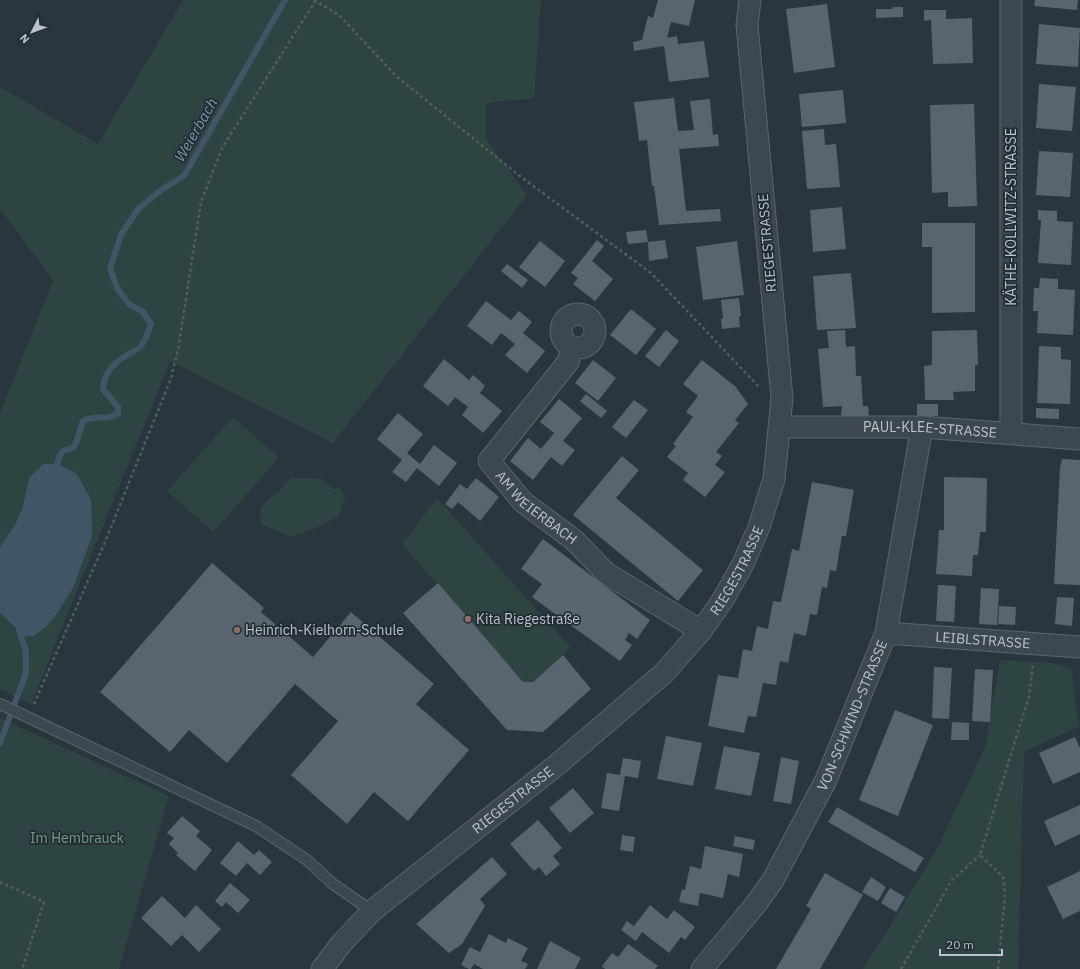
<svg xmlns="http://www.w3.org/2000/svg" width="1080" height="969" font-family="'IBM Plex Sans',sans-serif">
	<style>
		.green { fill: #2e4442 }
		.water { fill: #415566 }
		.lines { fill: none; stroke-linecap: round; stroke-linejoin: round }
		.stream { stroke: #415566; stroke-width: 6 }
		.building { fill: #58646f }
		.service-casing { stroke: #5b656d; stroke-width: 12 }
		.minor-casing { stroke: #5b656d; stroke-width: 23 }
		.path { stroke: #4e6060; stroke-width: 2.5; stroke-dasharray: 3 3; stroke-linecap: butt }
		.service { stroke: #3d474f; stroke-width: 10 }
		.minor { stroke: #3d474f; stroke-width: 21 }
		.education-dot { fill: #8d6e63; stroke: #222c35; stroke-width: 1.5 }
		.labels { text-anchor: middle; stroke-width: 3.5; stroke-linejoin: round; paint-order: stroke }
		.street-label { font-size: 14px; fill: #bac2ca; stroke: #222c35 }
		.poi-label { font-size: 14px; fill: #bac2ca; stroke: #222c35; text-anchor: start }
		.park-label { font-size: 14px; fill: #7b9d7f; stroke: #222c35 }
		.water-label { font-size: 15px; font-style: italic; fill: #7e96a9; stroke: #222c35 }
	</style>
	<rect width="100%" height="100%" fill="#29363f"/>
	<g class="green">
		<path d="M183,0H541L534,98L486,103V138L527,195L333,443L170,361L31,704L0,689V413L53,280L0,209V87L98,144Z"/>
		<path d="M233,417L279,458L213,532L167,491Z"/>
		<path d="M292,478L321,479L334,489L340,488L345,497C343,502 342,510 339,514C334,521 299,537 289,536C282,534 269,527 261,524L260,508Z"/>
		<path d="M437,498L571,648L533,682H523L402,544Z"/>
		<path d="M1000,660L1051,663L1071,668L1079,726L1024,752L1018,969H863L935,853L985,747Z"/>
		<path d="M0,718L169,796L119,969H0Z"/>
	</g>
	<path class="water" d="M43,464H57L77,474L91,500L92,536L73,588L57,613L47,626L34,636L21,637L15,627L0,613V547L16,523L23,506L29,478Z"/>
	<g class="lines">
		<g class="stream">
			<path d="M56,471L59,457L63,451L73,448L76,443L83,421C96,414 106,421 118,414V407L103,389C104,373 113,363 127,355C131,353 137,350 140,347C146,340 148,332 151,324L143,312L129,304L117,288L110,268L121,235L138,209L161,190L184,176L285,0"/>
			<path d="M0,743L26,673V651L19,631"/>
		</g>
	</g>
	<g class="building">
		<path d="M658,0H695L689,26L671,22L667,38L677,36L678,44L704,41L709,77L669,82L664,46L634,51L633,42L642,40L648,16L653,18Z"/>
		<path d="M1035,0H1078L1077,10L1034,6Z"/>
		<path d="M827,4L835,67L794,73L786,9Z"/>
		<path d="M893,7H903V17L876,18V9H892Z"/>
		<path d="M924,10H946V19L972,18L973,63L933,64L931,20L924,21Z"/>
		<path d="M1039,24L1080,28L1078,67L1036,64Z"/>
		<path d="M1039,84L1076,87L1072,131L1036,128Z"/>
		<path d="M843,90L846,123L802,127L799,94Z"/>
		<path d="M674,98L678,131L694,130L690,101L710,99L713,135L718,134L719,146L679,149L686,211L720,209L721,221L659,225L654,186H652L647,140L639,141L634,102Z"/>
		<path d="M974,104L977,206L948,207V192L932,193L930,105Z"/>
		<path d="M824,129L825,145L836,144L840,187L807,189L802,131Z"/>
		<path d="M1039,151L1073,153L1070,197L1036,195Z"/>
		<path d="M842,207L846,249L813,252L810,210Z"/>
		<path d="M1038,210L1057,211V221L1073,222L1071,265L1038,263L1041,220H1038Z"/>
		<path d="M922,223H975V312L932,313V247H922Z"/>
		<path d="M646,230L648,242L628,244L626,232Z"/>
		<path d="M597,240L604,246L592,261L613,279L595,301L573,284L578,278L571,273Z"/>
		<path d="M665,240L668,258L649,261L648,242Z"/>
		<path d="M540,241L565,261L545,287L519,267Z"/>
		<path d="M737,241L744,295L703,300L696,247Z"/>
		<path d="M507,264L528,280L522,288L501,271Z"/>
		<path d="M851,273L856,328L817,330L813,276Z"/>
		<path d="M1040,278L1058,279V289L1075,290L1073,335L1037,333L1038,311H1033L1034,288H1039Z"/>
		<path d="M739,298L741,316L739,317L740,327L722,329L721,319L723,318L721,300Z"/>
		<path d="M486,301L511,320L519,311L532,322L523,333L545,351L527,373L505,355L515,344L501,333L492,345L467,326Z"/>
		<path d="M631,309L656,329L636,355L610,335Z"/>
		<path d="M666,330L679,341L659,367L645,356Z"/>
		<path d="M845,330L846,347L855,346L856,376H861L863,406H868L869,418L841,417L842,406L823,407L818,349L829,348L827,331Z"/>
		<path d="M977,330L978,365H975V391L953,392L954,400H925L924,366L932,365V331Z"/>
		<path d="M1039,346L1061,347V359L1071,360L1070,404L1037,403Z"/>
		<path d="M444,359L469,380L473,375L479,380L485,386L480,393L502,411L483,433L462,415L468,407L455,397L448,406L423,386Z"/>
		<path d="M593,360L616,378L598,401L575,383Z"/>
		<path d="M702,360L736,387L748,404L735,420L739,423L716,452L722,456L715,465L725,472L705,497L683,480L688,473L667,457L676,446L673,444L693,417L686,412L698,396L683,384Z"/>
		<path d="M586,394L607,411L601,418L580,401Z"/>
		<path d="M559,399L582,418L563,441L575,450L562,466L551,457L533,480L510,461L528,438L541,449L554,433L540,422Z"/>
		<path d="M634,400L648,410L626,438L612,427Z"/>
		<rect x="917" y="404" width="21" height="12"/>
		<path d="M1036,408L1059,409V419L1036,418Z"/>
		<path d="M398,413L423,434L407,453L420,464L434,445L457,463L439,486L417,468L406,482L392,472L402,460L377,439Z"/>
		<path d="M622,456L639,470L616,498L703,570L678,601L573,515Z"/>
		<path d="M1062,459L1080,460V585L1054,584L1060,468Z"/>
		<path d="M944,477L987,478L986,532H980L978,555H973L972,576L936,574L939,530H944Z"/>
		<path d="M476,478L499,497L480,521L458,502L452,509L445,504L460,484L467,489Z"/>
		<path d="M812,482L854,490L846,536H842L836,571L830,570L827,588L822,587L817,615L810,614L806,636L794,633L788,663L780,661L776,685L763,683L756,717L748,716L744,733L708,726L718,675L738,678L743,649L752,651L757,626L768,629L773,601L781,602L792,549L799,551Z"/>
		<path d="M543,539L650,620L637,639L629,633L625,640L632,645L620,661L532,597L542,584L521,569Z"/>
		<path d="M212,563L264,608L261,612L313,657L351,612L434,684L416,704L469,750L408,821L374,792L347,824L291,775L338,721L295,684L227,763L189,730L170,752L100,692Z"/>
		<path d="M438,583L523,682H533L563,655L591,689L543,732L507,730L403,613Z"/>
		<path d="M938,585L956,586L954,622L936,621Z"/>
		<path d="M981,588L999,589L997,625L979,624Z"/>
		<path d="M1057,597L1074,598L1072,626L1055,624Z"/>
		<path d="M999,606L1016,607L1015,625L998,624Z"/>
		<path d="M934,667L952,668L949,719L932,718Z"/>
		<path d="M975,669L993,670L990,722L972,721Z"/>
		<path d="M895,710L933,725L898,816L859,800Z"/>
		<path d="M952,722L969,723V740H951Z"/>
		<path d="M666,736L702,743L693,786L657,779Z"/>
		<path d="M1075,737L1080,748V772L1053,784L1039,753Z"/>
		<path d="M724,746L760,753L751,796L715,789Z"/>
		<path d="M781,757L799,761L791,804L773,801Z"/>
		<path d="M623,758L641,761L638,778L625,776L619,811L601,808L607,773L620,775Z"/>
		<path d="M573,788L594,813L570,833L549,808Z"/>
		<path d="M1080,805V834L1055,846L1044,821Z"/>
		<path d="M837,807L924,858L915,872L828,822Z"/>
		<path d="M182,816L200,831L196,836L212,850L195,871L176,855L178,853L169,844L174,838L167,833Z"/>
		<path d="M538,820L562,848L553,856L560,864L546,876L539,867L534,871L510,844Z"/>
		<path d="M622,835L635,837L633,852L620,850Z"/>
		<path d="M735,836L755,840L753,850L733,846Z"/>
		<path d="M238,841L254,855L259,850L272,862L260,875L247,863L236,876L220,863Z"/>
		<path d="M705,846L743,854L739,877L728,874L723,898L700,893L698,906L679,902L682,889L685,890L690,866L701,869Z"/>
		<path d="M492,857L507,874L480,899L485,906L462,944L449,953L416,924Z"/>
		<path d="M1080,871V911L1063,919L1047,887Z"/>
		<path d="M825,873L863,895L820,969H776L811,909L806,906Z"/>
		<path d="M871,877L886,887L878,901L862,892Z"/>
		<path d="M230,883L250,900L238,913L226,902L222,907L215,901Z"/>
		<path d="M890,888L905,897L896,912L881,903Z"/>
		<path d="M162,896L185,918L196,905L221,929L199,952L182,935L171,946L141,918Z"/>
		<path d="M650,905L667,919L674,910L695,927L685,940L681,937L669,953L642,932L636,941L621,930L627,921L634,926Z"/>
		<path d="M489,934L506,943L508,938L528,948L521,961L528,964L525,969H483L474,964L471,969H469L461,965L470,947L480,952Z"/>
		<path d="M550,941L581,958L575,969H537Z"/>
		<path d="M628,944L658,966L655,969H605L602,966L612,953L618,957Z"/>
	</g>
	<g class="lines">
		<defs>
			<path id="service" d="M0,704L256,826L307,860L333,884L372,911"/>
			<g id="minor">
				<path d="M1011,0V433"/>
				<circle cx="578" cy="331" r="17"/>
				<path id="s1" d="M572,348L568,362L489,461L523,502L574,540L606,573L701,631"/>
				<path id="s2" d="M780,427H922L1080,439"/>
				<path id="s3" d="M886,633L1080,647"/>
				<path id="s4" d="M322,969L341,944L372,911L558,764L664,673L701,631L722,601L742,566L759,527L774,479L782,398L747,25L750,0"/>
				<path id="s5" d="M702,969L756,904L773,880L826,780L886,633L922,427"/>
			</g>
		</defs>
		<use href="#service" class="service-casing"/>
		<use href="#minor" class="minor-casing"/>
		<g class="path">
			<path d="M314,0L339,15L396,76L485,148L521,177L651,273L760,388"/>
			<path d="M34,704L105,542L170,381L178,350L201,202L222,148L316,0"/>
			<path d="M0,882L44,902L22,969"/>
			<path d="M901,969L952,880L980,855"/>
			<path d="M998,969L1005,896L1003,877L980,855L1029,696L1033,664"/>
		</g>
		<use href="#service" class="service"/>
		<use href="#minor" class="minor"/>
	</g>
	<g class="education-dot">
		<circle cx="468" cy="619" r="4"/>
		<circle cx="237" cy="630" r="4"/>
	</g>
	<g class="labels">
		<g class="street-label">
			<text transform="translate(1011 217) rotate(-90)" y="5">KÄTHE-KOLLWITZ-STRASSE</text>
			<text transform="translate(767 243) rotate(-95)" y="5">RIEGESTRASSE</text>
			<text dy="5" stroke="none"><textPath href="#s2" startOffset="150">PAUL-KLEE-STRASSE</textPath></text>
			<text dy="5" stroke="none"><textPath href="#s1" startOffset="208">AM WEIERBACH</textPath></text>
			<text dy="5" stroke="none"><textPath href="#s4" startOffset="580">RIEGESTRASSE</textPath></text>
			<text dy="5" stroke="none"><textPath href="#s3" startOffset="97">LEIBLSTRASSE</textPath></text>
			<text dy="5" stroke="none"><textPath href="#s5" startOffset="297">VON-SCHWIND-STRASSE</textPath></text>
			<text dy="5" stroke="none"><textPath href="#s4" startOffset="256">RIEGESTRASSE</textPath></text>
		</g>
		<g class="poi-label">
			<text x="476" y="624">Kita Riegestraße</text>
			<text x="245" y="635">Heinrich-Kielhorn-Schule</text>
		</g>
		<g class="park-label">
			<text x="77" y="843">Im Hembrauck</text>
		</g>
		<g class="water-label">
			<text transform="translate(196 130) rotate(-60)" y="5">Weierbach</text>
		</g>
	</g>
	<g transform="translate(32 32) rotate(228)" stroke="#222c35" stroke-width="3" paint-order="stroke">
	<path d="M0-3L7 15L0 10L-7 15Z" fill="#bac2ca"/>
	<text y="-6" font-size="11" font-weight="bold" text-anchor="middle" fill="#bac2ca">N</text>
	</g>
	<path d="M940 949v6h62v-6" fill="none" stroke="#bac2ca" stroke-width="2"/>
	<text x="946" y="949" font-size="12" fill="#bac2ca" stroke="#222c35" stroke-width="3" paint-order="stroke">20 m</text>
</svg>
